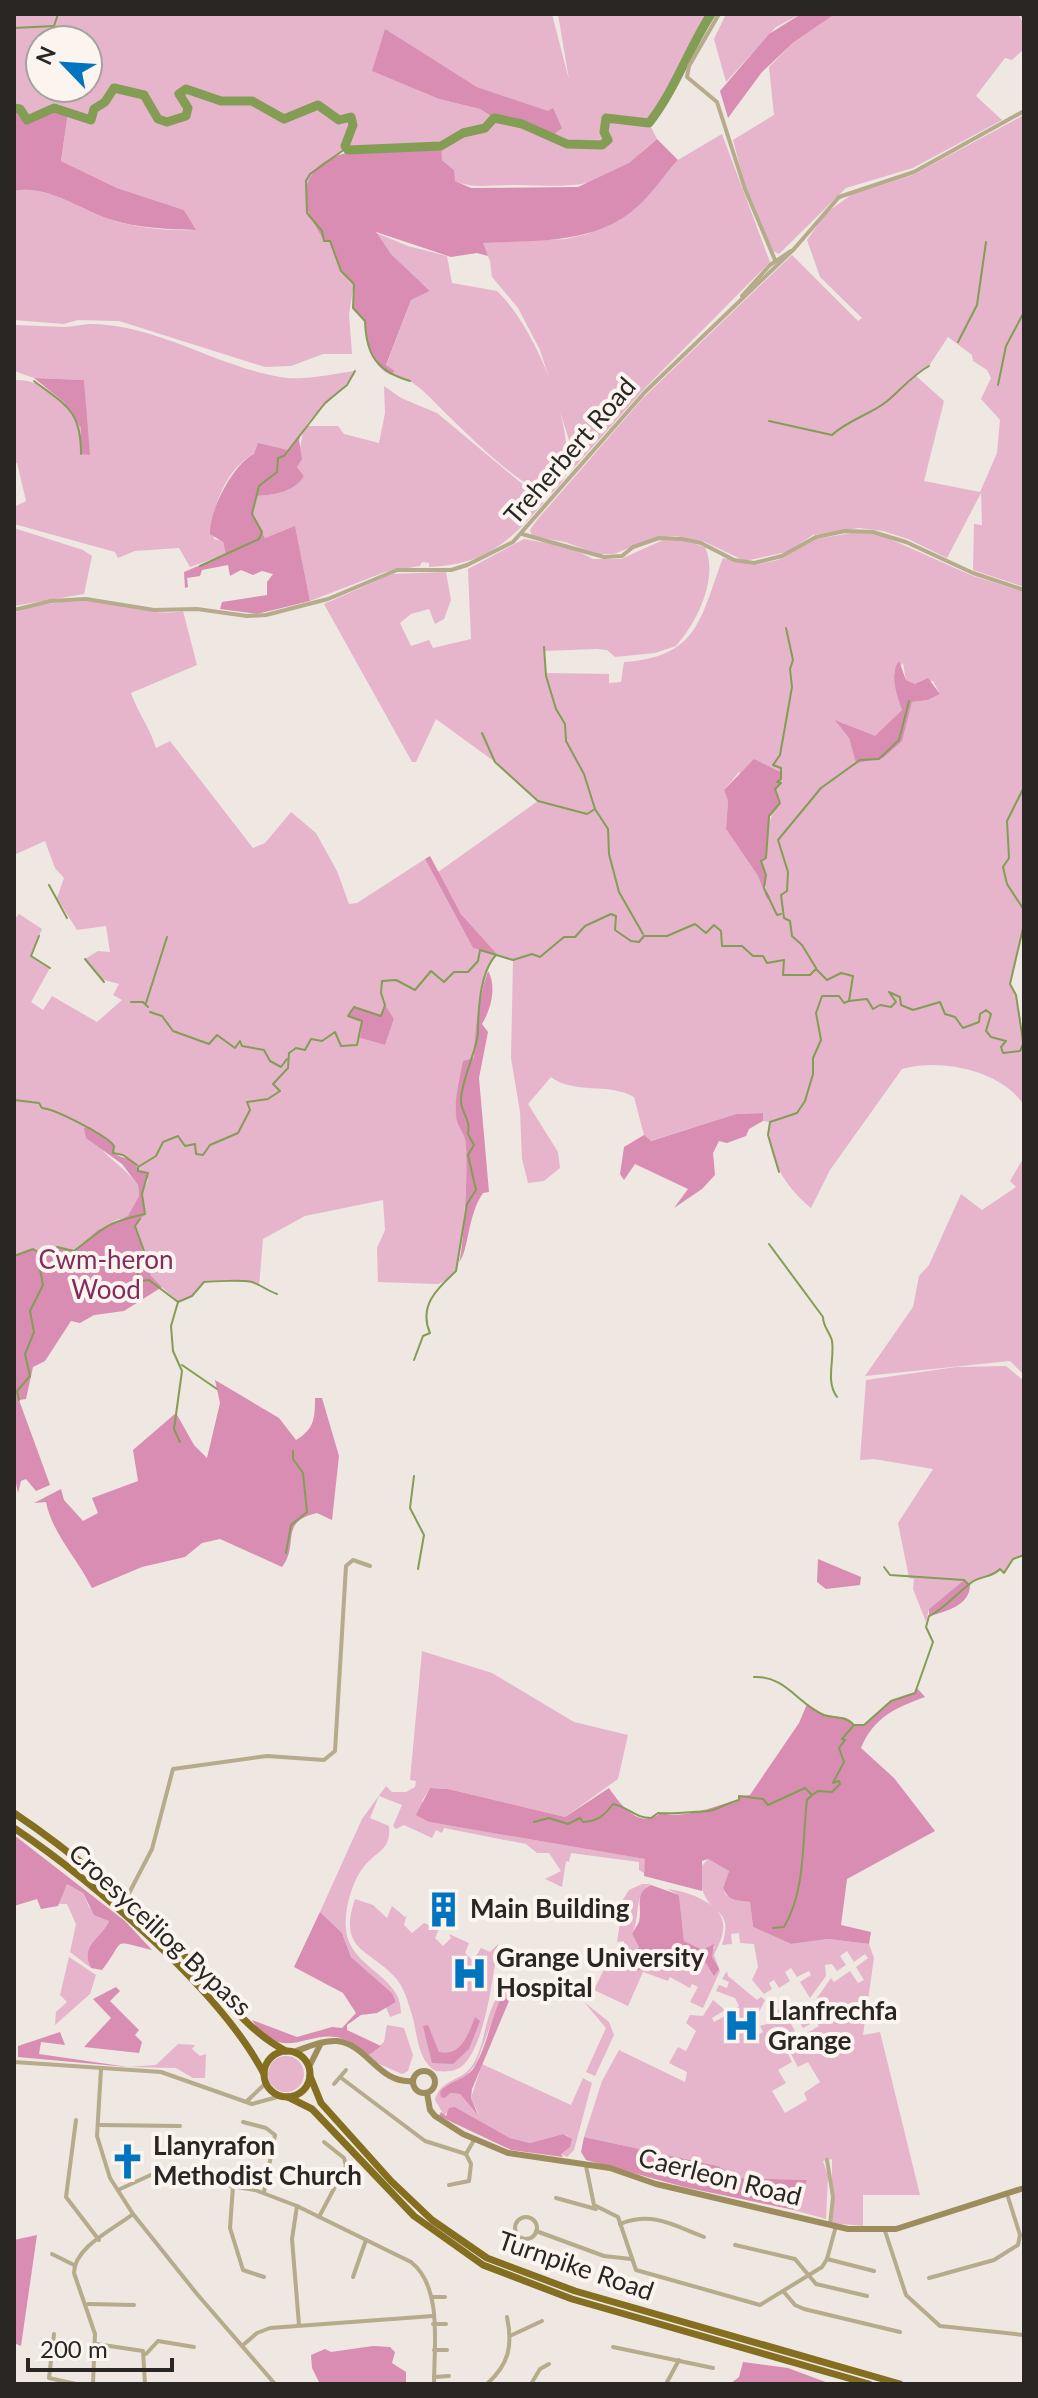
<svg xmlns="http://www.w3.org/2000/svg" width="1038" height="2398" font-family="Lato,sans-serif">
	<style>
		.green { fill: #e6b5cc; fill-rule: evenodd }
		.forest { fill: #d98db2 }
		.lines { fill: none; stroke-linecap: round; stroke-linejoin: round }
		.stream { stroke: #839d54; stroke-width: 2 }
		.river { stroke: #839d54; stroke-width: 9 }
		.minor { stroke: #b6ab8b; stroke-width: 4 }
		.secondary { stroke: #9e8d5c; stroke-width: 6 }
		.trunk { stroke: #846e1f; stroke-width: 7 }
		.labels { text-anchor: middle; stroke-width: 8; stroke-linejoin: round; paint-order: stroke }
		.street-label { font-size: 26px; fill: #292624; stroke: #fcf4ef }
		.park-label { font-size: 26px; fill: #832b5c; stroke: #fcf4ef }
		.poi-label { font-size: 26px; font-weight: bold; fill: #292624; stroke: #fcf4ef; text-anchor: start }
	</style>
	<rect width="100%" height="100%" fill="#eee7e2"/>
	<g class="green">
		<path d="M14,14H552L569,80L558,14H711C690,50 675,91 649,123L657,139C647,146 639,156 629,163C586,194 557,184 509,185C488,185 475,189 454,181V170L442,160L440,146L404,150L345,149L334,158L307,213L330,241L341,271L354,284L349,314L352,354H323L291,366L265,367L119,321L78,320L64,324L14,320V191C46,184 79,209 109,219C135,228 168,231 195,230L184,210L117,188L61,161L68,114L52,108L27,120L18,108H14ZM385,30L477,87L554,114L559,125L552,136L494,118L480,109L439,99L373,71ZM40,40H88V88H40Z"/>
		<path d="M726,14H801L776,27L726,82L714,39Z"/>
		<path d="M835,14H1018L1024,24V49L1012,60L1005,58L976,96L1002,120L913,168L846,188L779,254L773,251L744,182L733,140L774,115L769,67L794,42Z"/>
		<path d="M1024,115V587L973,570L974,524L982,525L981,493L947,558L908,539L883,531L859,528L813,535L787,552L745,561L705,542L676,536L656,537L614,554H597L565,542L532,536L530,530L537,520L643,398L792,255L858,321L862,318L820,277L807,240L826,213L851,195L913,175ZM948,337L972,355L973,361L987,370L991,378L981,399L1000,420L997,453L980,492L924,481L944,401L915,375L929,366Z"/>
		<path d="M722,134L770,262L644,389L571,471L570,443L540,350L518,308L492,277L490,261L482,243L566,239L587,234L636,208L678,160Z"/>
		<path d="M374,232L408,246L447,256L452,283L497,291C534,326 574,421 566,473C565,481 557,487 552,493C522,495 444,410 421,389L410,381L391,375L395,371L386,366L411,300L430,291L391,254Z"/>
		<path d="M89,324C157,324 215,366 280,377C304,381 332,374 355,371C343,393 320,406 306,426H338L344,434L379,443L385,413L384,386L401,398L437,413L544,502C510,542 484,565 429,567V563L422,562L420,566L385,572L310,601L295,527L265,538L252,514L256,496C274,495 295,492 304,476L297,467L303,431L288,450C242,437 207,499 214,539L222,541L227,554L190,567L179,548L135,551L118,558L115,552L14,524V507L26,501L17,463L14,464V380C42,378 71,401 81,428C83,435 81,446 81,454L86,413L84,380L34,378L14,371V325L66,327Z"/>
		<path d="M14,528L83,550L92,556L84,594L14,606Z"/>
		<path d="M857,532L881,535L973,576L1024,592V924L1010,984C1026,1012 1024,1070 1024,1105C1001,1070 940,1058 902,1069L830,1170L811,1208C785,1187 765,1155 770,1122L763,1121V1113L736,1114L650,1141L645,1139L634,1097C608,1082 574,1095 551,1077L528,1104L558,1152L560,1168L544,1181L528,1183L522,1159L520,1112L511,1058L513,961L497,954C477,975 479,1031 474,1058C471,1073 458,1087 456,1103C454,1117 460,1125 465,1138C470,1154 463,1253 456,1269C453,1276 446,1281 438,1284L378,1282L377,1248L385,1230L383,1200L305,1216L263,1239L259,1286L249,1281L204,1282L192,1296L178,1302L151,1277L135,1226L145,1214L142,1194L148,1180L123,1155L113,1153L96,1130L94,1140C106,1158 125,1167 138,1185L139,1196L128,1217L116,1220L74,1251L46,1257L31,1249L14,1256V920L19,914L42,929L31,956L50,968L31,1002L43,1010L52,996L97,1022L122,1000L113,995L119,984L101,979L85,959L98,951L110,952L106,926L77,930L57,898L64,878L55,868L45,841L14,855V613C43,602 78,599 108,603C135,607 156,616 183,611L197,665L131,693C138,713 150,728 156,748L170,741L253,848L265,843L291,812L316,833L337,871L349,904L357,903L425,859L473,948L496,953L461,914L438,872L538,801L495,762L436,719L416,762H412L324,604L392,574L446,572L451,600L444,619L435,624L429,609L411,614L400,623L411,646L429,640L433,648L471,639L468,569L524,539L569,547L593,559H621L663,540H682L705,547C719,577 697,623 676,646L655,653L615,657L607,650L596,649L544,651L546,673L609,674V683L621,682L624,662C699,657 700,618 723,558L754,565L778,560L816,539ZM903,663L906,680L915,684L933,681L940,694L928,700L912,702L901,741L883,758L856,762L849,738L838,721L875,737L902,710L894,672ZM739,772L774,808L767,831L768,845L761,861L768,899L758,876L726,829L728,801L724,790ZM385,1007L394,1019L385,1045L360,1038L362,1021L356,1017L360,1008L381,1016Z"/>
		<path d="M1024,1157V1375L1010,1361L865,1376L913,1307L919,1276L929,1265L961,1194L982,1210L1016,1187L1010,1181Z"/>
		<path d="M1006,1366L1024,1381V1555L1013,1559L1004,1573L1000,1569L994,1575L973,1581L970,1585L964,1580L929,1609L926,1622L913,1589L914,1579L909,1578L898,1523L933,1469L874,1459L860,1460L866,1380L956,1367Z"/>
		<path d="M422,1651L492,1673L574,1722L628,1735L618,1779L565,1817L448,1789L430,1788L422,1801L429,1822L646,1859L644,1873L639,1870V1862L571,1853L569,1862L566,1861L562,1887L545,1879L561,1871L549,1853H537L526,1844L444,1828L442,1833L436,1830L432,1838L404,1825L396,1829L393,1826L402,1805L379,1796L370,1818L389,1826C391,1850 378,1850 365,1865C352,1881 344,1909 346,1929C349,1968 402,1975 401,2013L390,2017L386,2007L396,2002L392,1993L351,1957L342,1933L320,1912L362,1819L386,1786L392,1792H406L415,1787L416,1781L410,1780Z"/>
		<path d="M708,1859L729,1871L723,1888L726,1895L750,1902L753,1927L791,1944L828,1939L869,1944L874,1958L863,2035L880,2032L920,2195H863V2226L832,2223V2159L823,2161L828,2176L826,2219L794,2210L806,2180L740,2178L718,2166L584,2137L602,2081L619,2050L685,2082L687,2072L669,2063L678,2047L686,2051L696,2031L686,2023L690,2015L703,2016L713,2000L725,2010L712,2018L714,2022L725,2016L728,2022L736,2018L733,2011L739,2006L735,1998L716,1991L719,1985L727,1988L729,1982L722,1979L727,1971L728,1976L757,2000L761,1997L765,2000L758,2014L750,2011L746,2016L758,2035L763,2032L760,2026L777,2021L771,2011L775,2008L788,2013L808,2006L813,2014L820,2009L815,2001L831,1978L834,1982L850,1971L858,1983L864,1980L856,1967L868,1958L865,1954L854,1962L847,1951L840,1956L846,1965L837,1971L832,1964L825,1965L826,1976L810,1998L800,1982L811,1975L809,1971L797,1977L791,1968L785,1972L790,1981L779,1988L774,1980L769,1983L772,1989L764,1994L752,1980L758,1967L754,1944L740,1943L739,1933L731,1934L732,1944L722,1945C733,1909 715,1918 704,1894C701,1888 700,1875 700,1868ZM797,2018L803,2028L816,2021L819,2026L807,2033L814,2047L807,2050L800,2038L786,2045L798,2067L808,2062L820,2082L804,2093L807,2100L785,2113L772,2091L786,2083L778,2070L792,2062L777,2030H787L789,2034L795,2031L790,2022Z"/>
		<path d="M66,1883L83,1893L89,1907L109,1921C102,1938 79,1945 91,1968L70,1952L76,1924L67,1904H59Z"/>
		<path d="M642,1884H651C633,1893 641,1917 632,1934L639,1947L631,1955L637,1970L677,1965L687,1954L706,1963L715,1946L703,1950L684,1941L679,1895L667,1889C687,1891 728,1904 723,1931C722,1939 717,1948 714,1955L720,1971L703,2008L690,2002L698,1987L692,1984L690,1988L670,1977L668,1981L643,1972L628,2006L594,1990L608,1961L617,1965L620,1949H623L624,1941L617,1942L621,1916H627L629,1903L622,1901L629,1890Z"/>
		<path d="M355,1899L373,1905L387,1918L392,1906L405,1917L407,1914L404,1925L412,1933L424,1923L439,1929L435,1938L443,1946L451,1938L449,1934L469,1943L465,1953L473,1961L481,1948L490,1952L498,1944C493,1976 486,2038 466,2062C458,2072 448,2072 436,2071C417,2060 418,2035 412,2015C408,2002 404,1986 393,1975C367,1949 338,1949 355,1899Z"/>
		<path d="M69,1957L96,1975L90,1994L55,2025L56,2012L67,2002L60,1995Z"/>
		<path d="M504,1989L476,2064L462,2081L444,2087L450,2093L460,2094L479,2115L471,2098L482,2064L571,2105L583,2078L592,2083L574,2150L567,2157L561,2154L568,2136L563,2134L530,2143L510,2138L455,2107L444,2115L435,2100C440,2079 462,2081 472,2066C487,2044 484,2007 504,1989Z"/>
		<path d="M584,2002L609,2022L614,2035L595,2076L586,2072L606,2028Z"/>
		<path d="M387,2025L404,2028L413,2055L408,2071L402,2074L377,2063L369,2055L384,2042Z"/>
		<path d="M178,2044L195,2045L192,2049L200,2056L206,2054L205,2078H193L176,2068L128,2067L156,2065Z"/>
		<circle cx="286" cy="2074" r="18"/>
	</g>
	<g class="forest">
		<path d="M801,14H835L794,42L762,72L728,118L720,91L769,34Z"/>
		<path d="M385,29L477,87L548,111L553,108L562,128L552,136L494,118L480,109L439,99L372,71Z"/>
		<path d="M14,108L20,109L27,120L52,108L68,113L61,161L117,188L184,210L196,230C167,229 136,228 109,219C79,209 46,184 14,191Z"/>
		<path d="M657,139L678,160C664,175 652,194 637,207C595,245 535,240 483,243L488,256L477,253L451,257L376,232L391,254L430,291L411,300L386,365L395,371L391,375C371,366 366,340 365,321L353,308L354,284L341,271L330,241H324C321,235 308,213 307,209C295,135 394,151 441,146L442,160L454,170L455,181L471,188L578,187L629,163Z"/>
		<path d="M34,378L84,380L90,455L81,454V428L64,402Z"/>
		<path d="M303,430L299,440L302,459L297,467L304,476C295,492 274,495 256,496L252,514L265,538L295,526L310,601L257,614L220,609L222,602L267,595V582L273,574L262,571L253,575L241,570L230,576L228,565L202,570L200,576L187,578L188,587L185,588L184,572L226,554L223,542L210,534C209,511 233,464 254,454L258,443L288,450Z"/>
		<path d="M899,661L906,680L915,684L928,678L940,694L928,700L912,702L902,741L883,758L856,763L849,738L835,720L875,736L902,710C897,695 889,674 899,661Z"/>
		<path d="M754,759L780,772L781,783L776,790L780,803L770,816L766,858L761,861L766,875L764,888L770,897L767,899L758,876L726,829L728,801L724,790Z"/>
		<path d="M430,856L461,914L497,954L473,948L425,859Z"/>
		<path d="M488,971C497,986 491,1009 482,1024L488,1032L479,1078L489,1192L483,1193C467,1216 469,1251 459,1262C464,1249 469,1153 465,1139C463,1131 457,1126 456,1116C454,1099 460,1078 463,1061L474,1058C475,1029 478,999 488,971Z"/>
		<path d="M385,1005L394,1019L385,1045L360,1038L362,1021L348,1016L354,1007L381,1016Z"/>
		<path d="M763,1113V1121L749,1129L746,1136L727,1143L719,1141L713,1153L715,1175L702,1189L674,1208L688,1189L635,1164L624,1180L620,1174L624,1147L644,1135L651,1141L736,1114Z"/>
		<path d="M90,1127L114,1146L113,1153C122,1159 135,1157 138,1171L148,1173L142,1194L145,1214L135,1226L151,1276L162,1287L124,1311L94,1315L80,1323L71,1321L45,1361L33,1367L26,1399L19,1400L50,1485L36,1491L26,1479L21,1481L18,1493L14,1473V1256L33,1249L46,1257L57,1247L75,1251L98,1230L128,1216L139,1196L138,1185L122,1164L86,1138L84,1128Z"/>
		<path d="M215,1380L279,1418L296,1440C314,1429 315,1419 315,1398H322L339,1456L332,1520L317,1513C278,1522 300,1544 282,1567L220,1539L202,1543L185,1557L142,1567L92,1588C77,1558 52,1533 46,1502L34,1503L61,1489L64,1500L83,1521L98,1513L92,1498L138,1481L133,1450L176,1413L194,1445L207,1458L220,1403Z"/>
		<path d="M818,1559L861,1577L860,1585L826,1589L817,1582Z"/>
		<path d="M964,1580L970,1585C970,1606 944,1612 929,1616V1609Z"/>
		<path d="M917,1688L925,1697C895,1708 874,1717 861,1748L894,1778L935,1831L847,1879L841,1925L871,1932L869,1944L828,1939L791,1944L753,1927L750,1902C737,1899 730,1903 723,1888L729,1871L708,1859L702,1861V1891L644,1876L645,1859L429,1822L416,1815L430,1788L448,1789L565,1817L609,1788C617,1800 634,1823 650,1818C655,1817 658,1814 663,1813C684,1820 716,1805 739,1800V1796L750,1795L799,1723L807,1704L825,1715L846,1718L854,1725H864L891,1701L915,1693Z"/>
		<path d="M14,1835L125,1921L152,1950C109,1940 127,1938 102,1970L91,1968C79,1945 102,1938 109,1921L94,1915L83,1893L67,1884L58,1906L41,1909L37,1899L14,1906Z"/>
		<path d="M651,1885L679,1895L684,1941L703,1950L714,1944L712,1957L719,1969L714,1976L706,1963L687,1954L673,1970H637L629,1964L631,1955L639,1947L632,1934C634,1930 637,1926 639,1922C643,1907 633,1893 651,1885Z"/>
		<path d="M320,1912L342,1933L351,1957L392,1993L396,2002L377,2013L361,2015L347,2025V2030L381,2046L369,2055C359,2048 349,2039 336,2037C306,2032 280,2063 252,2020L297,2037L332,2027L342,2028L356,2013L343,1993L294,1967Z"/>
		<path d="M116,1987L120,1991L110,2001L139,2030L135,2035L142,2042L139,2053L84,2047L111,2018L93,1999Z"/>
		<path d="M506,1989H514L472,2089L471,2098L478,2115L460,2094L450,2093L445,2098L441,2097L440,2092C449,2080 466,2081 475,2066C489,2042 491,2013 506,1989Z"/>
		<path d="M475,2017L480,2021L469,2049L453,2064L432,2063L423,2026L428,2025L439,2052C461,2057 468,2035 475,2017Z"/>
		<path d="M60,2032L65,2045L41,2042L39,2054L128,2067L18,2057V2046Z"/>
		<path d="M455,2107L510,2138L530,2143L563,2134L572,2139L570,2147L561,2154L563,2157L511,2150L439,2116L441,2112L446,2116L449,2108Z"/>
		<path d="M584,2137L718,2166L740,2178L807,2180L794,2210L684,2187L586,2160L581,2152Z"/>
		<path d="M37,2235L21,2346L14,2343V2240Z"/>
		<path d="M373,2346L390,2347L395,2352L392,2363L406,2372V2384H320L312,2368L311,2355L325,2349L331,2352Z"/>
		<path d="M743,2362L788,2368L831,2384H730L739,2377Z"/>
	</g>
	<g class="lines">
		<g class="stream">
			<path d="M14,28L54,26L58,14"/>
			<path d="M345,149L310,174L306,181L307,213L322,231L324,241H330L341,271L354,284L353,308L365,321C366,354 376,371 410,381"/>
			<path d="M958,342L977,305L986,242"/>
			<path d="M34,381C65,405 81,409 81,454"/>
			<path d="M998,385L1006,346L1024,312"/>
			<path d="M769,421L832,435C848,420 871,414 886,402C901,390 911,376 929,366"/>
			<path d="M200,566L259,539L262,532L252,514L259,486L277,472L278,458L284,456L325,403L347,385L355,371"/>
			<path d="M544,647L546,676L556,709L565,724L566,741L584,774L595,809L608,829L609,854L619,892L643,934"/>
			<path d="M482,733L495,762L538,801L587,814L595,809"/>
			<path d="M1024,787L1007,821L1009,858L1003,867L1007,884L1024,910"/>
			<path d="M49,885L67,918"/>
			<path d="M781,914L777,915L764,888L766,875L761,861L766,858L769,816L780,803L775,789L781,783L777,782L781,779V768L773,765L780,755L792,687L790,669L793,660L786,628"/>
			<path d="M39,936L31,956L50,968"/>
			<path d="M85,959L104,982"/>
			<path d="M816,968L802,945L792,936L790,921L784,918L781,895L787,891L788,872L778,840L821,788L860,760L879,759L899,740L909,701"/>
			<path d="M131,1002H143L148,1007"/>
			<path d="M146,1003L167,937"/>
			<path d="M150,1012L162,1016L173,1031L209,1044L217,1035L235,1048L240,1041L242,1046L264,1050L270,1061L281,1067L287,1059"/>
			<path d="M1023,1041L1016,995L1010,984L1024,924"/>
			<path d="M14,1100L39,1103L42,1108C55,1109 108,1136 114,1146L113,1153L123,1155L137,1165"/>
			<path d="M779,1172L768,1135L770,1122L797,1113L805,1101L813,1074V1058L821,1040L816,1013L822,996H839L844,1003L849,1001"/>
			<path d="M140,1219L135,1226L144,1251L142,1263L135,1268L141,1281L149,1280L178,1302L171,1326L173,1351L182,1371L174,1429L180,1442"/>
			<path d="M769,1244L823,1317C823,1327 830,1332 832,1341C835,1359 825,1381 837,1397"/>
			<path d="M14,1256L33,1249L46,1257L57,1247L74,1251C108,1225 106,1223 145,1214L142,1194L148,1173L138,1171V1167L156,1156L163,1142L178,1136L185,1146L195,1144L196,1154L203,1155L210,1145L238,1133L250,1110L247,1102L268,1099L280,1091L273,1084L288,1068L289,1053L296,1048L305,1050L311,1039L322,1041L335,1032L341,1046L357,1045L362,1021L348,1016L354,1007L381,1016L385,1005L381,993L382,981L396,980L415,990L431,971L444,982L454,972H468L478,961L480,950L513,960L532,954L540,957L564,937H575L585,926L611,914L616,916L615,930L631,941L639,942L644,936H667L695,924L706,933L714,925L721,931L722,946H742L753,956H763L767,963L784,960L783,975H810L816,969L827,980L841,973L853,976L849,1001L867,999L873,1009L880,1005L891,1007L896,1002L889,992L900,997L901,1005L913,1010L940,1002L945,1014L955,1017L963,1028L979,1022L980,1014L986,1010L991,1014L986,1031L991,1037L1006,1041L1001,1047L1003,1053L1020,1051L1024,1042"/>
			<path d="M178,1302L192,1296L204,1282C214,1281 244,1280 252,1282C261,1285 268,1291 277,1294"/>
			<path d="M414,1360L423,1336L430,1333C418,1305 438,1288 456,1271L467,1204L476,1190L468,1155L474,1145L468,1134C471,1118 460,1112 461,1099C462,1079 477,1049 478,1033C478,1011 480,972 496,955"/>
			<path d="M182,1365L217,1389"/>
			<path d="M19,1400L17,1391L30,1376L25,1354L34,1332L30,1311L43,1285L38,1259L43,1256"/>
			<path d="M414,1476L410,1508L424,1535L418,1569"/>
			<path d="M286,1553L291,1525L307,1512L303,1473L293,1459V1451"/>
			<path d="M884,1567L890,1575L964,1580L968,1584"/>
			<path d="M754,1677C785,1675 799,1705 824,1715C836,1719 844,1715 853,1724"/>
			<path d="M534,1822L549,1818L568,1824L580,1818L583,1822C598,1821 604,1816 613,1804C628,1807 635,1818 651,1818L658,1813C676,1814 690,1812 708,1811C717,1810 729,1802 739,1800V1796L763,1799L768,1805L805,1788L812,1795L818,1791L832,1792L840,1784L839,1781L833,1783L844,1762L839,1748L845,1740L842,1739L854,1725H864L891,1701L915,1693L933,1642L926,1627L929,1616C938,1614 962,1589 972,1582C981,1576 993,1577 1000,1569L1004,1573L1013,1559L1024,1555"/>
			<path d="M773,1928L784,1927C806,1890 802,1841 807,1800L812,1795"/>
		</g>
		<path class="river" d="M14,108L20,109L27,120L54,108L91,120L94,109L105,102L114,88L144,95L158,119L167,122L186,116L188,108L179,94L186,89L221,101H252L284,119L318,105L339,120L351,117L353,125L345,146L348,150L441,146L463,133L485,128L494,118L522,124L567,144L602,145L608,140L604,132L606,118L649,123C675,90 688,50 711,14"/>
		<g class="minor">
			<path d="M719,14L689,66L687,77L717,102L745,189L775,260"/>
			<path d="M1022,14L1024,18"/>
			<path d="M742,296L770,265L791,251"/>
			<path d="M522,534L604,557L622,556L633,547L659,538L682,539L701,543L734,560L754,563L782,556L816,537L845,531L873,532L906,542L973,573L1024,590"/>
			<path d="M14,610L51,601L86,599L154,610L197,609L247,616L266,615L328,599L397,570H451L467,565L513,542L645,392L794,249L839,197L914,172L1024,111"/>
			<path d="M126,1899L152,1849L173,1769L267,1756L324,1760L335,1751L346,1566L353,1560L370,1566"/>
			<path d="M14,2062L161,2072L252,2104L281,2096"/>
			<path d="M101,2069L97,2136L110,2178L133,2214L197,2294L275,2384"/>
			<path d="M340,2077L425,2141L466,2154L474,2140"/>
			<path d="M334,2084L346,2070"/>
			<path d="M247,2101L266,2083"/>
			<path d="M76,2120L66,2197L99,2240"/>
			<path d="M243,2122L266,2128L275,2135L264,2192"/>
			<path d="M99,2125L180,2126"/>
			<path d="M240,2149L241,2146L271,2156"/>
			<path d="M827,2160L833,2197L830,2225"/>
			<path d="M586,2166L594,2205L618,2217L636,2270L760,2305L822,2267L827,2259L836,2226"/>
			<path d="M449,2185L469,2181L471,2164L466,2154"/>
			<path d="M233,2186L230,2228L243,2270L264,2277"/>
			<path d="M118,2190L155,2173L255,2190L297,2206L411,2262C443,2287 434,2347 434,2384"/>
			<path d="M556,2198L596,2209"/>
			<path d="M297,2206L292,2239L299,2325"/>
			<circle cx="526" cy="2228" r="11"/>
			<path d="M319,2217L346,2166L344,2158L324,2142"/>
			<path d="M620,2224C653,2211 673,2225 704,2237"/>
			<path d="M536,2231L604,2256L631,2259"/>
			<path d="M885,2231L906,2295L940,2326L1024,2335"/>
			<path d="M735,2245L795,2259L816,2284L867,2296"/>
			<path d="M52,2254L74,2265"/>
			<path d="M827,2259L874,2271"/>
			<path d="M353,2277L366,2240"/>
			<path d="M929,2278L994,2260L1018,2245L1020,2235L1007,2194"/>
			<path d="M784,2292L795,2305L804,2309L900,2332"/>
			<path d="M432,2297H445"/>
			<path d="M88,2304L134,2305"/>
			<path d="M433,2324H446"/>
			<path d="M54,2334L49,2378L76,2384"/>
			<path d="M512,2335L542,2321"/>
			<path d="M96,2344L143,2351L145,2384"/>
			<path d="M242,2346L257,2333L270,2328L433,2316"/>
			<path d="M613,2347L713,2368"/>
			<path d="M434,2350H447"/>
			<path d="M146,2354L158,2341L194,2347"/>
			<path d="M434,2377L449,2376"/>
			<path d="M93,2384L95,2334L74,2273C74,2247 114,2229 133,2214"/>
			<path d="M487,2384C509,2364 513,2346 507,2317"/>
			<path d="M531,2384L540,2369L549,2364"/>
			<path d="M666,2384L679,2360"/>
		</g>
		<g class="secondary">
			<path d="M294,2052C307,2047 323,2040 337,2041C367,2044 379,2084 412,2081"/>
			<path d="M309,2067L321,2043"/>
			<circle cx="424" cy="2082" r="11"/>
			<path d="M427,2093L430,2110L435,2116L463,2134L508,2153L610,2168L656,2184L848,2229H896L1024,2188"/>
		</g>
		<g class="trunk">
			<path d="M14,1813C78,1856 134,1905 188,1959C221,1991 245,2030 286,2051"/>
			<path d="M14,1828C93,1881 221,1991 264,2074"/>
			<circle cx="287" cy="2074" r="23"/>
			<path d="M310,2076L321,2103L391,2181L432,2220L487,2258L575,2291L900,2384"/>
			<path d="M288,2097L312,2109L414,2216L483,2265L572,2299L869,2384"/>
		</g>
	</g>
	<defs>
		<symbol id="building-bare" viewBox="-9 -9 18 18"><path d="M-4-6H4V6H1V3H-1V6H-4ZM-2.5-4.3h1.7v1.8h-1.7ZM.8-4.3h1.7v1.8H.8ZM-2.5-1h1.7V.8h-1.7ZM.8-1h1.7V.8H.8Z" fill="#0074be" stroke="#fcf4ef" stroke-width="2.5" paint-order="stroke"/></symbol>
		<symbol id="hospital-bare" viewBox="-9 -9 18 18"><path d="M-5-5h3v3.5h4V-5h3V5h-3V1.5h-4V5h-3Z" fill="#0074be" stroke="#fcf4ef" stroke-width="2.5" paint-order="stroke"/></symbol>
		<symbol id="church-bare" viewBox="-9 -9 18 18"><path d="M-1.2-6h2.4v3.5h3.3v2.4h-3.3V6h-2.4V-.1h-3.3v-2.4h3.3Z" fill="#0074be" stroke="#fcf4ef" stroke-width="2.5" paint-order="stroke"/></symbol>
	</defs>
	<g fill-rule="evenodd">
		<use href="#building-bare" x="418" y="1884" width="51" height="51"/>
		<use href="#hospital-bare" x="444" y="1948" width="51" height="51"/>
		<use href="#hospital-bare" x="716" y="2000" width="51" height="51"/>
		<use href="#church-bare" x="102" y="2136" width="51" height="51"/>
	</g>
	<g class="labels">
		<g class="street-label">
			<text transform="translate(570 451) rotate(-49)" y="9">Treherbert Road</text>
			<text transform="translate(160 1930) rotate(43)" y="9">Croesyceiliog Bypass</text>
			<text transform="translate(720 2177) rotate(14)" y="9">Caerleon Road</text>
			<text transform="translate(576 2266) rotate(19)" y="9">Turnpike Road</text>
		</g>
		<g class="park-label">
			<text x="106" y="1269">Cwm-heron<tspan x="106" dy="30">Wood</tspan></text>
		</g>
		<g class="poi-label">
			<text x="470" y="1918">Main Building</text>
			<text x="496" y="1967">Grange University<tspan x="496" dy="30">Hospital</tspan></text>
			<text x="768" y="2020">Llanfrechfa<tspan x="768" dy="30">Grange</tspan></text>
			<text x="153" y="2155">Llanyrafon<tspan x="153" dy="30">Methodist Church</tspan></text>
		</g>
	</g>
	<rect width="1038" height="2398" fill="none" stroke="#292624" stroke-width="32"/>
	<g transform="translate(64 64) rotate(295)"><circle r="38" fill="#fcf4ef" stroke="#a8a29e" stroke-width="2"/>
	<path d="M0-6L14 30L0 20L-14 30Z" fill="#0074be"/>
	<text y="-12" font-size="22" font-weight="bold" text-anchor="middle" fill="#292624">N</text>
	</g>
	<path d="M28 2358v12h144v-12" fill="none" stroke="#292624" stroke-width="4"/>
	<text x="40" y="2358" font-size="24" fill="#292624" stroke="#fcf4ef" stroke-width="6" paint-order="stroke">200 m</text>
</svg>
